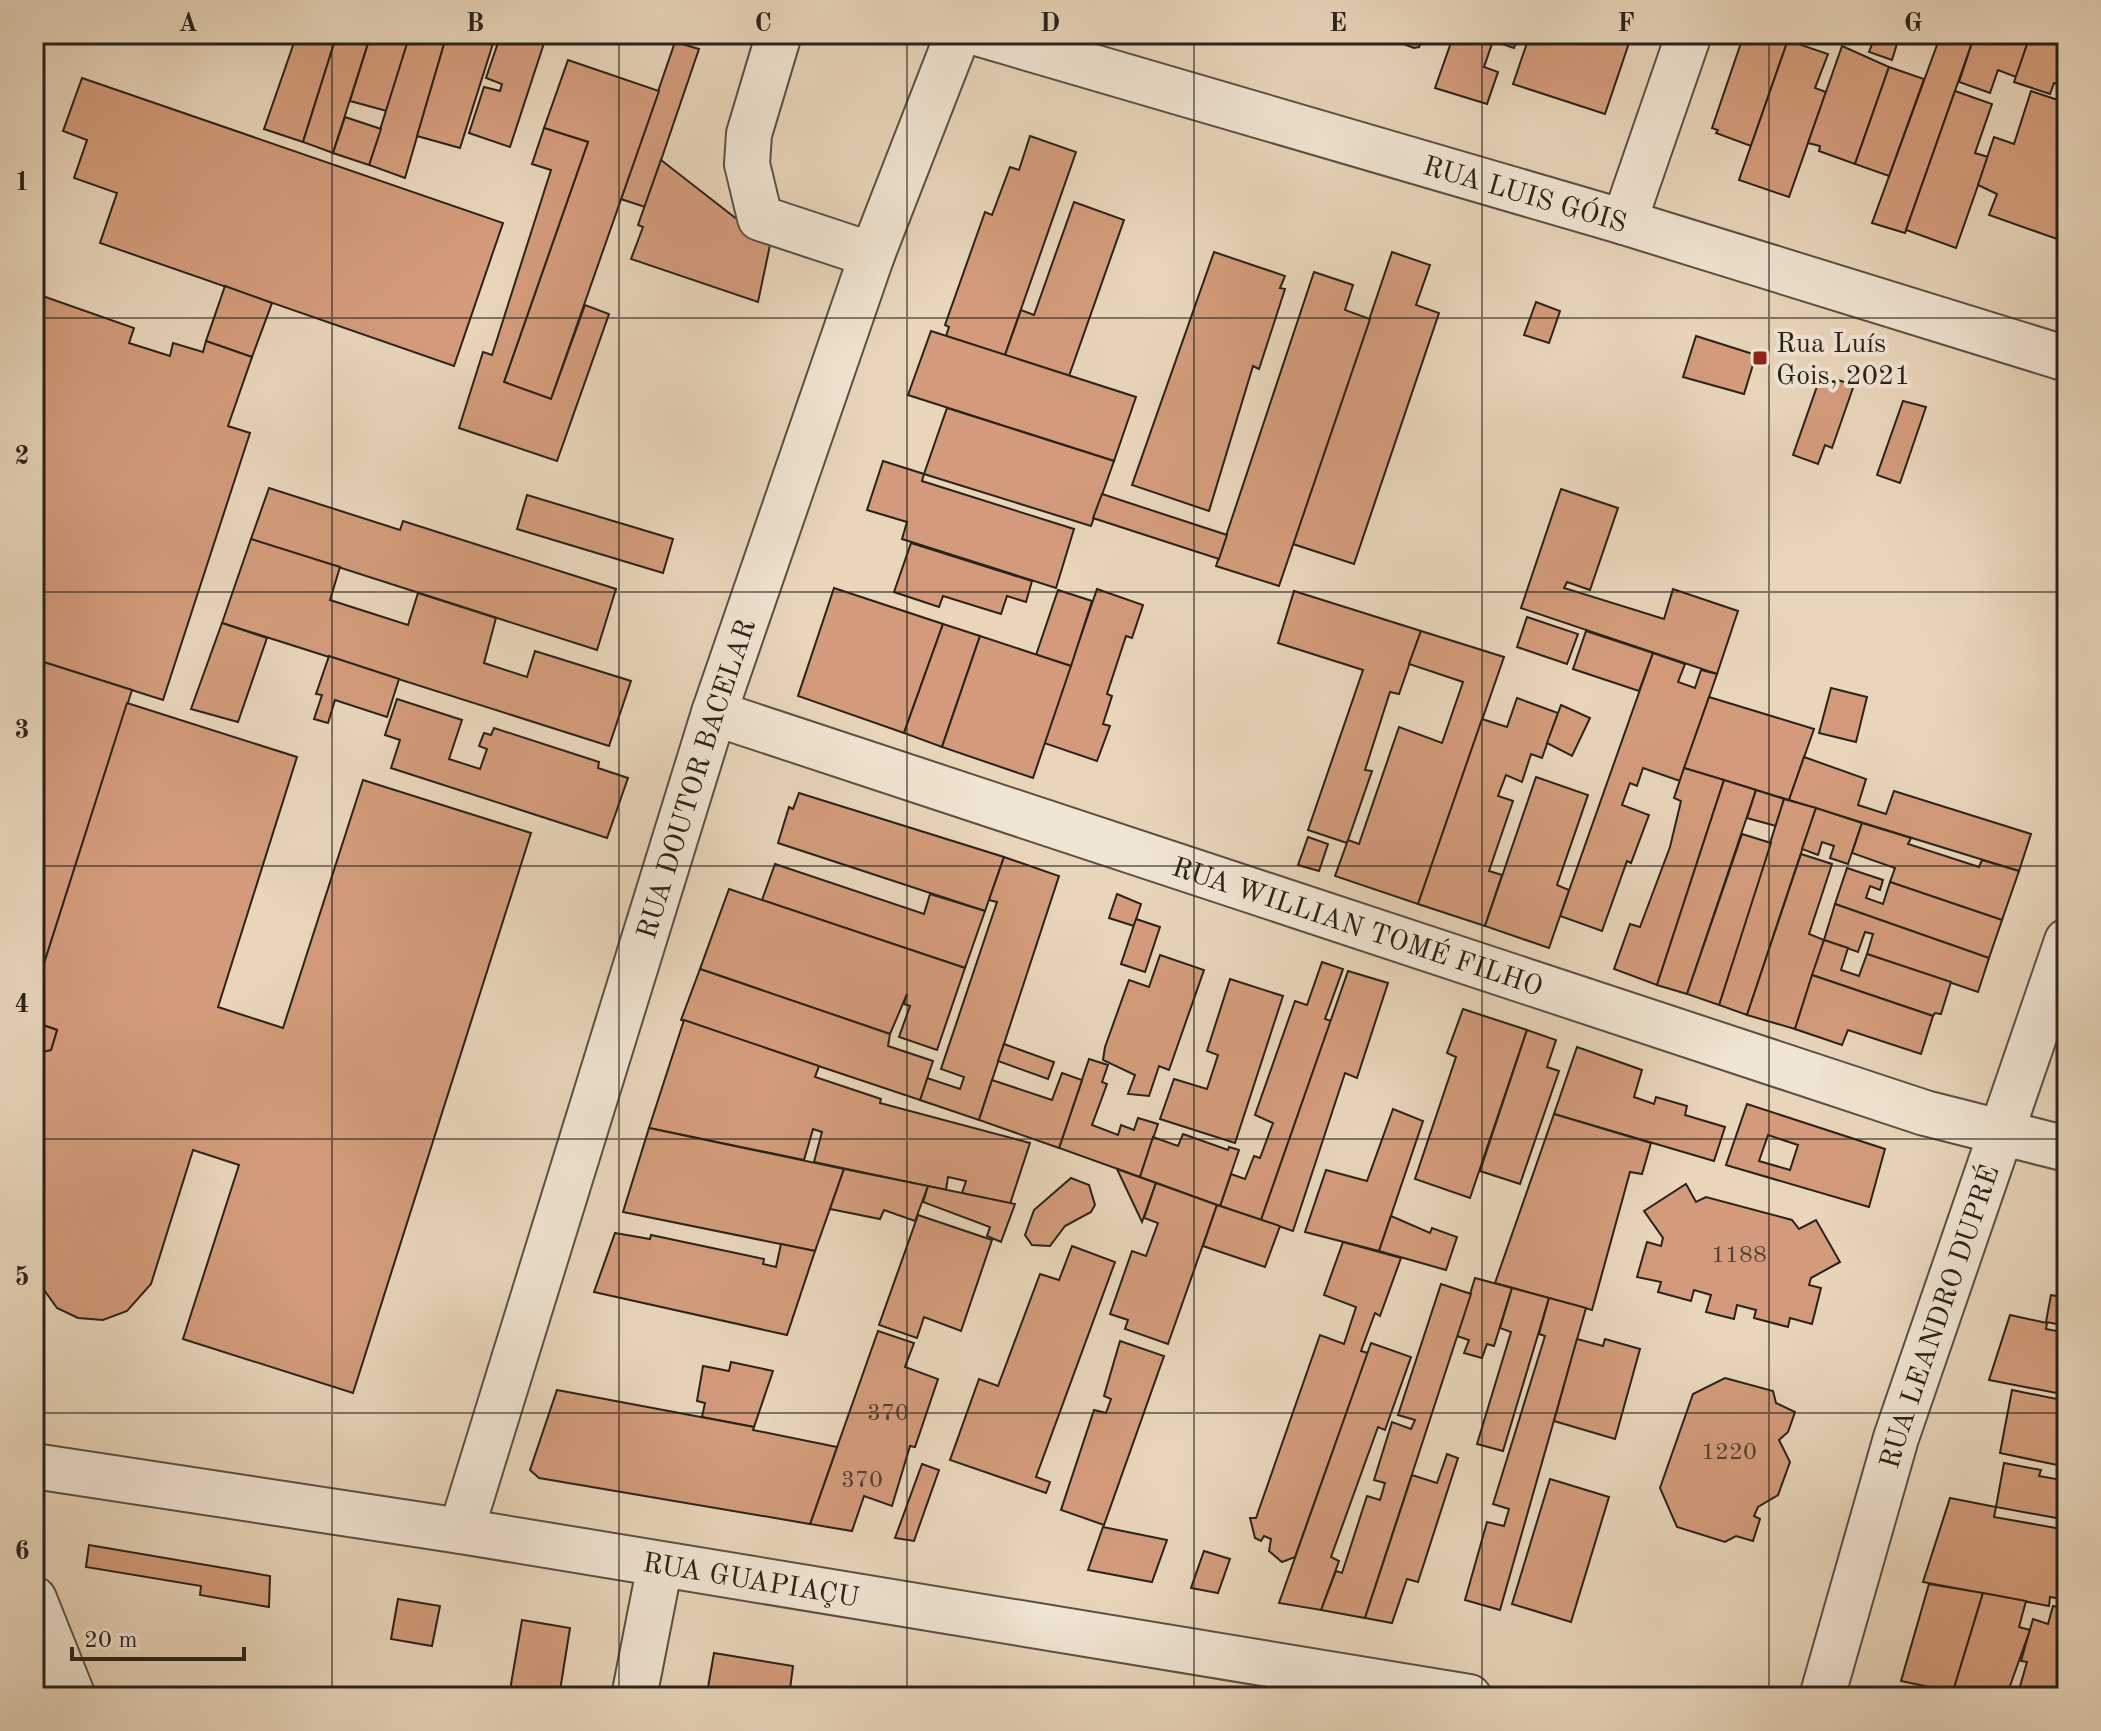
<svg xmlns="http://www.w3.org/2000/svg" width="2101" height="1731" font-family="'Old Standard TT',serif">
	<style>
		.building { fill: #d39b7b; stroke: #2a231a; stroke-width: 2; fill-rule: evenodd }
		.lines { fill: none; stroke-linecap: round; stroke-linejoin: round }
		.minor-casing { stroke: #5a5042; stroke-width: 48 }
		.minor { stroke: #f0e4d2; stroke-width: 44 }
		.grid { fill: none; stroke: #2a231a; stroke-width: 2; stroke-opacity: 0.55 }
		.poi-dot { fill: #8f2418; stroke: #f0e4d2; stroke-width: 3 }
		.labels { text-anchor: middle; stroke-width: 8; stroke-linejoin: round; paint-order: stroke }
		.number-label { font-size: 24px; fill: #544132 }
		.street-label { font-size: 28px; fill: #2a231a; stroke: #f0e4d2 }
		.poi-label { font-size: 28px; fill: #2a231a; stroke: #f0e4d2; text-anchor: start }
		.neatline { fill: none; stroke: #2a231a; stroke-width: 3 }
		.grid-label { font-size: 26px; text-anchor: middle; font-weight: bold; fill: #2a231a }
	</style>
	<rect width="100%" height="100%" fill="#e8d5ba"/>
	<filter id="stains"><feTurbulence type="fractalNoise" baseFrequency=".0025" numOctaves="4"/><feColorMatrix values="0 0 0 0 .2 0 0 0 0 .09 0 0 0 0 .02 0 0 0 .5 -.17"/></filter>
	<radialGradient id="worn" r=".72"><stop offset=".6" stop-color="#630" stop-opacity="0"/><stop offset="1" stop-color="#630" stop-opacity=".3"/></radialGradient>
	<g class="building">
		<path d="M297,34H337L303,142L264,129Z"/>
		<path d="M337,34H371L333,153L303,142Z"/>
		<path d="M371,34H410L387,111L350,101Z"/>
		<path d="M410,34H447L405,178L369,165Z"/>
		<path d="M447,34H496L460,148L417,136Z"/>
		<path d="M501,34H547L510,147L469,133L484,87L500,91L502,84L486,78Z"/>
		<path d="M1377,34H1425L1419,47L1414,48Z"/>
		<path d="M1454,34H1519L1514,48L1493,41L1484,67L1498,72L1487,104L1435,88Z"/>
		<path d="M1530,34H1632L1605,114L1513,84Z"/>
		<path d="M1744,34H1790L1751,146L1716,133L1718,130L1712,128Z"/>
		<path d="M1790,34H1805L1801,45L1828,54L1815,88L1826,92L1789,197L1739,180Z"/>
		<path d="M1876,34H1900L1892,60L1869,52Z"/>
		<path d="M1941,34H1975L1905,233L1872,223Z"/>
		<path d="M1975,34L2030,36L2016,77L1998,70L1990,93L1959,82Z"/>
		<path d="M2030,36L2067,48V87L2054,83L2050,94L2014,82Z"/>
		<path d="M675,42L699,49L645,207L621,199Z"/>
		<path d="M1842,46L1889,67L1855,164L1819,151L1820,146L1808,143Z"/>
		<path d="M568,60L659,91L551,399L504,382L588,142L544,128Z"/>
		<path d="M1889,67L1924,79L1889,176L1855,164Z"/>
		<path d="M82,78L503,223L454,366L100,243L117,193L74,178L87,140L63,131Z"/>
		<path d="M1955,91L1992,104L1975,153L1988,157L1956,248L1906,230Z"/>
		<path d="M2031,91L2067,103V210L2057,239L1989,215L1997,194L1978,185L1994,137L2014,144Z"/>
		<path d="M345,117L381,129L369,165L333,153Z"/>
		<path d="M544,128L588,142L504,382L551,399L585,305L609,314L557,461L459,428L483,352L492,355L551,170L532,164Z"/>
		<path d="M1030,136L1076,152L1005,355L946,336L949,327L945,325L985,212L992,215L1010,167L1019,170Z"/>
		<path d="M661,160L770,245L758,302L631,259L643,227L638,225Z"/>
		<path d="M1074,202L1124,220L1069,376L1005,355L1021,310L1034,315Z"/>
		<path d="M1214,252L1285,276L1280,288L1285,289L1259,369L1253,366L1209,511L1132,485Z"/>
		<path d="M1392,252L1430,265L1416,305L1439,313L1354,564L1293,544Z"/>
		<path d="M1314,272L1353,285L1345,310L1370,319L1279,586L1216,566Z"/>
		<path d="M225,286L272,303L252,357L206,341Z"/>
		<path d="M34,293L134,328L129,343L170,356L173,343L203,352L206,341L252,357L228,426L250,433L163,700L34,659Z"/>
		<path d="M1536,302L1560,311L1549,343L1524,335Z"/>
		<path d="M931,331L1136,397L1114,461L908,395Z"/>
		<path d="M1696,336L1756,355L1744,394L1683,377Z"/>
		<path d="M1821,375L1854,385L1832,448L1825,445L1818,464L1793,455Z"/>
		<path d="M1903,401L1926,407L1900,483L1877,475Z"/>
		<path d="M947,408L1114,461L1091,526L924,474Z"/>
		<path d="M883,461L924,474L922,481L1074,529L1056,588L902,539L907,522L867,510Z"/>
		<path d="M269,488L400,530L403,521L616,589L597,650L251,539Z"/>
		<path d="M1561,489L1618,508L1590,590L1567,582L1564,588L1664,619L1673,589L1738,611L1717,674L1521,608Z"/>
		<path d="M1102,494L1227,535L1219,559L1093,518Z"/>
		<path d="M527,495L673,539L663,573L517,529Z"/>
		<path d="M251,539L340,567L330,600L408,625L418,593L496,618L484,663L527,677L535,651L631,681L609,746L222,623Z"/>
		<path d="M911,543L1032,581L1026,602L1007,596L1001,614L943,596L939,607L894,592Z"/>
		<path d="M834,588L943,624L904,733L798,696Z"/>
		<path d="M1097,589L1143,605L1132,638L1126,636L1107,694L1112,696L1103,724L1110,726L1097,761L1044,743Z"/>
		<path d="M1058,590L1092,601L1071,666L1036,655Z"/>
		<path d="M1294,591L1421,631L1399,694L1390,692L1365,770L1372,771L1347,843L1308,830L1363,670L1278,643Z"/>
		<path d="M1527,617L1578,634L1567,664L1517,647Z"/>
		<path d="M222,623L267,638L238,722L191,709Z"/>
		<path d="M943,624L980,636L942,747L904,733Z"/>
		<path d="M1421,631L1504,657L1418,904L1335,876L1348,840L1359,844L1399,727L1442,743L1463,682L1409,664Z"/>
		<path d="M1586,631L1653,653L1639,691L1573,669Z"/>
		<path d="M980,636L1071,666L1033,778L942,747Z"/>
		<path d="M1653,653L1685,664L1678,682L1695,688L1701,670L1717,674L1680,781L1643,768L1637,786L1630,783L1622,805L1649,815L1631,863L1627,861L1602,931L1560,916Z"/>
		<path d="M329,656L399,679L387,717L335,700L328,723L314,719L322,695L316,694Z"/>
		<path d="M34,659L132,690L34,995Z"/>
		<path d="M1831,688L1867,697L1856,742L1819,733Z"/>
		<path d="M1709,697L1814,729L1789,800L1684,768Z"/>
		<path d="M1517,698L1558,713L1542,758L1531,754L1522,782L1506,775L1498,796L1513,801L1489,871L1502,875L1485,926L1418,904L1482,719L1507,727Z"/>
		<path d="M397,699L462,720L449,759L480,769L487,749L479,746L484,733L491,735L494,728L599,762L598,768L628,778L607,838L391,768L400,740L385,735Z"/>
		<path d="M127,703L297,757L218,1007L283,1028L363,780L531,833L353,1393L183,1339L239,1165L193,1150L151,1284L127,1311L103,1320L78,1318L57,1308L34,1276V1054L51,1050L57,1030L34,1022V995Z"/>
		<path d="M1561,705L1590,718L1572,756L1547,743Z"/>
		<path d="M1804,757L1866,779L1858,805L1886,814L1894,791L2031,834L2019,871L1789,800Z"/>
		<path d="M1684,768L1724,780L1657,985L1614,969L1630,924L1640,927L1670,847L1681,801L1674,798Z"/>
		<path d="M1536,777L1588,795L1557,885L1569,890L1549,948L1485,926Z"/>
		<path d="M1724,780L1756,790L1687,994L1657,985Z"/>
		<path d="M1756,790L1784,799L1776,826L1747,818Z"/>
		<path d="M799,793L1004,857L985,911L778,843L789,807L793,809Z"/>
		<path d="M1784,799L1816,808L1747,1015L1719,1005Z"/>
		<path d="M1816,808L1862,823L1848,864L1830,858L1834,846L1822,842L1818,855L1802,849Z"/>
		<path d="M1862,823L1911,838L1908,844L1979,867L1982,860L2019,871L2002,920L1890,882L1895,868L1852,853Z"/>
		<path d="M1742,834L1771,843L1719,1005L1687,994Z"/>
		<path d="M1308,837L1328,844L1319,871L1298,865Z"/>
		<path d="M1801,854L1832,864L1809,934L1824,940L1795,1029L1747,1015Z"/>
		<path d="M1004,857L1059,876L979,1120L920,1100L927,1078L960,1089L964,1077L941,1069L997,902L989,900Z"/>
		<path d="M775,864L924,914L930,894L985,911L965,968L762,900Z"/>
		<path d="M1847,868L1883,880L1880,890L1870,886L1866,898L1883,904L1890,882L2002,920L1989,958L1835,904Z"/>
		<path d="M729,889L965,968L937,1050L899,1037L910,1006L904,1004L907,994L890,1034L700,969Z"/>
		<path d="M1117,894L1141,904L1134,926L1109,918Z"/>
		<path d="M1835,904L1989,958L1978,992L1867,954L1873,934L1865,932L1858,952L1824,940Z"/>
		<path d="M1136,919L1160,927L1145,972L1121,964Z"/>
		<path d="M1824,940L1848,948L1841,970L1859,976L1867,954L1951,982L1941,1014L1935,1013L1933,1016L1812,975Z"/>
		<path d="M1160,955L1204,970L1169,1070L1159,1066L1149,1096L1128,1094L1135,1075L1103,1060L1105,1047L1129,980L1149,987Z"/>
		<path d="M1322,962L1343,969L1325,1019L1331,1021L1261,1220L1220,1206L1231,1174L1245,1179L1254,1156L1260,1158L1273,1123L1255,1115L1295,1001L1307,1005Z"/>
		<path d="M700,969L890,1034L888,1046L933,1061L920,1100L681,1020Z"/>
		<path d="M1348,971L1388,983L1357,1078L1345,1073L1293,1231L1261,1220Z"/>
		<path d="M1812,975L1933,1016L1921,1054L1848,1030L1842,1045L1795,1029Z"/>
		<path d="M1230,979L1283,996L1235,1143L1160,1119L1174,1079L1207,1089L1218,1055L1207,1051Z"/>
		<path d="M1463,1009L1527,1030L1470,1198L1415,1179L1456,1057L1447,1053Z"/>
		<path d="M684,1020L819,1066L815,1077L881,1099L880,1103L1030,1143L1010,1204L962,1193L966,1181L948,1177L946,1190L814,1162L822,1132L813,1129L804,1160L649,1128Z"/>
		<path d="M34,1022L57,1030L51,1050L34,1054Z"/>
		<path d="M1527,1030L1556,1040L1547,1067L1559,1071L1520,1184L1480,1171Z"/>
		<path d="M1004,1044L1054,1062L1048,1079L998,1061Z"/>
		<path d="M1577,1047L1642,1070L1634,1097L1654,1104L1656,1097L1687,1106L1685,1115L1725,1127L1714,1161L1554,1114Z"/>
		<path d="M1089,1059L1108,1065L1102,1082L1107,1084L1092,1125L1118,1135L1121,1125L1134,1130L1138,1118L1158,1124L1140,1177L1059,1148Z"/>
		<path d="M1062,1073L1082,1080L1059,1148L979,1120L992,1080L1052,1100Z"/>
		<path d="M1747,1104L1885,1149L1869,1207L1726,1165ZM1768,1135L1798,1145L1790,1170L1759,1161Z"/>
		<path d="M1393,1109L1423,1121L1379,1251L1305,1232L1326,1170L1367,1181Z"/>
		<path d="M1554,1114L1651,1143L1642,1174L1630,1172L1592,1310L1495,1283Z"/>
		<path d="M649,1128L844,1169L815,1251L623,1212Z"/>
		<path d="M1183,1134L1228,1150L1229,1147L1239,1150L1220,1206L1140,1177L1153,1137L1178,1146Z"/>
		<path d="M844,1169L928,1186L915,1221L884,1210L880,1219L830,1209Z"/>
		<path d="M1117,1169L1156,1183L1142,1222Z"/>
		<path d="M1071,1178L1089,1185L1095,1205L1091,1212L1065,1226L1050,1246L1032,1245L1025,1235L1034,1210Z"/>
		<path d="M1156,1183L1217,1205L1168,1344L1125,1329L1128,1320L1110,1314L1132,1251L1146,1256L1158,1223L1144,1218Z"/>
		<path d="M1686,1184L1696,1202L1706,1197L1792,1220L1799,1229L1816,1220L1840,1262L1811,1278L1809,1285L1821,1288L1812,1324L1790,1318L1788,1327L1754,1318L1756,1310L1737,1305L1734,1319L1706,1312L1711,1295L1694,1290L1691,1301L1658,1292L1661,1282L1637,1277L1647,1242L1661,1246L1663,1238L1644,1211Z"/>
		<path d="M928,1186L1015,1204L1001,1242L987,1236L990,1227L923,1202Z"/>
		<path d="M1217,1205L1280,1226L1265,1267L1203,1246Z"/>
		<path d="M918,1215L992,1240L961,1331L924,1317L917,1338L879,1325Z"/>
		<path d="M1391,1216L1430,1233L1432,1228L1457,1237L1446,1270L1379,1251Z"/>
		<path d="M615,1233L650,1239L651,1235L764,1259L763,1264L776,1267L781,1244L815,1251L787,1335L594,1292Z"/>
		<path d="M1343,1242L1401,1258L1380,1316L1375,1313L1361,1351L1368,1353L1295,1557L1282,1562L1269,1551L1271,1539L1264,1536L1261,1541L1255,1538L1250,1518H1256L1320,1335L1344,1344L1356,1307L1324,1295Z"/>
		<path d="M1072,1246L1115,1262L1036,1477L1050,1482L1046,1493L950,1460L979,1379L998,1386L1040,1274L1059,1280Z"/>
		<path d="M1475,1278L1512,1288L1494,1346L1487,1344L1482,1358L1464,1353L1469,1340L1457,1336Z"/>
		<path d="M1441,1284L1471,1294L1365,1618L1321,1610L1336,1571L1342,1573L1367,1496L1380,1500L1385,1483L1374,1480L1392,1422L1411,1429L1415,1420L1398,1415Z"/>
		<path d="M1512,1288L1549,1298L1503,1451L1477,1444L1511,1332L1500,1328Z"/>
		<path d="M2051,1295L2067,1298V1326L2046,1322Z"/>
		<path d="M1549,1298L1586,1308L1500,1610L1465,1600L1487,1522L1504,1526L1509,1509L1493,1504L1545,1336L1539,1334Z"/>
		<path d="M2010,1315L2047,1323L2046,1329L2067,1333V1395L1989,1380Z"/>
		<path d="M878,1331L914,1343L905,1367L938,1379L915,1447L910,1446L892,1506L864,1496L852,1531L810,1524Z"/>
		<path d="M1577,1339L1603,1346L1605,1339L1640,1349L1615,1439L1554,1421Z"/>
		<path d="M1120,1341L1164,1356L1104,1525L1061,1510L1094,1410L1106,1413L1111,1399L1104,1396Z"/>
		<path d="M1371,1343L1411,1357L1385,1430L1378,1427L1331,1557L1339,1561L1321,1610L1279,1603Z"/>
		<path d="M731,1362L773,1371L754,1427L702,1417L705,1403L697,1401L703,1366L729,1371Z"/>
		<path d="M1725,1378L1773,1391L1776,1403L1795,1412L1788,1432L1779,1440L1790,1462L1778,1495L1758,1507L1754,1516L1760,1519L1753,1541L1736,1536L1725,1542L1677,1527L1660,1488L1693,1394Z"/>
		<path d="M557,1390L754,1427L753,1430L837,1447L810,1524L539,1478L530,1470Z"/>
		<path d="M2012,1390L2067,1401V1467L2000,1453Z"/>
		<path d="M1447,1454L1458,1458L1418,1582L1407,1579L1392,1623L1365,1618L1412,1475L1437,1483Z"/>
		<path d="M2004,1463L2041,1470L2039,1476L2067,1481V1520L1996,1507Z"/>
		<path d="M922,1464L939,1470L914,1541L895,1538Z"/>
		<path d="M1550,1479L1609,1497L1571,1622L1512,1604Z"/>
		<path d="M1950,1498L1996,1507L1994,1517L2067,1530V1600L2050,1597L2049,1606L1923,1582Z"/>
		<path d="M1103,1527L1167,1540L1152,1582L1088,1570Z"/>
		<path d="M89,1545L270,1576L269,1607L200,1595L201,1586L86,1567Z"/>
		<path d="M1204,1551L1230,1559L1218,1593L1191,1588Z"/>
		<path d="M1929,1584L1983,1593L1953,1692L1901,1681Z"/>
		<path d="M1983,1593L2026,1601L2019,1627L2030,1630L2006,1697H1985L1954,1688Z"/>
		<path d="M398,1599L440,1606L432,1646L391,1639Z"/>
		<path d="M2053,1606L2067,1609V1697H2017L2027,1662L2021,1661L2033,1619L2048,1624Z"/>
		<path d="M522,1620L570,1628L559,1697H504L506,1690H510Z"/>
		<path d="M714,1653L793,1666L789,1697H729L707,1693Z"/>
	</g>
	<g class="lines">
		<defs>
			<g id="minor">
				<path d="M779,34L749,134L747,164L760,218L872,255"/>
				<path id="s1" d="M980,34L1624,222L2067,359"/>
				<path d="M1624,222L1689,34"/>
				<path id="s2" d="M714,713L1925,1113L2067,1149"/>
				<path id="s3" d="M34,1466L461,1531L1469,1697"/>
				<path id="s4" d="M461,1531L714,713L872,255L958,34"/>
				<path d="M34,1599L73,1697"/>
				<path d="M634,1697L660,1565"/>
				<path id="s5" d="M1822,1697L1896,1438L2067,941"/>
			</g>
		</defs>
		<use href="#minor" class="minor-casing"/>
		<use href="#minor" class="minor"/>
	</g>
	<path class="grid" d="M332,34V1697M619,34V1697M907,34V1697M1194,34V1697M1482,34V1697M1769,34V1697M34,318H2067M34,592H2067M34,866H2067M34,1139H2067M34,1413H2067"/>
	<rect class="poi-dot" x="1752" y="350" width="16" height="16" rx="4"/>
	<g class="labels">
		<g class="number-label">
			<text x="1739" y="1262">1188</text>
			<text x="888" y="1420">370</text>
			<text x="1729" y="1459">1220</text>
			<text x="862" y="1487">370</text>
		</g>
		<g class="street-label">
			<text dy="10" stroke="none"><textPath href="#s1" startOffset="568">RUA LUIS GÓIS</textPath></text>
			<text dy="10" stroke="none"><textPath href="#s4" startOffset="788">RUA DOUTOR BACELAR</textPath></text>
			<text dy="10" stroke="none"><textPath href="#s2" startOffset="678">RUA WILLIAN TOMÉ FILHO</textPath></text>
			<text dy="10" stroke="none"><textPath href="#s5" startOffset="398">RUA LEANDRO DUPRÉ</textPath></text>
			<text dy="10" stroke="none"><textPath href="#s3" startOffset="726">RUA GUAPIAÇU</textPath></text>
		</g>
		<g class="poi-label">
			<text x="1776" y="352">Rua Luís<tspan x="1776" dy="32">Gois, 2021</tspan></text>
		</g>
	</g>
	<rect width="2101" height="1731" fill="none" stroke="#e8d5ba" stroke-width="88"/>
	<path d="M72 1647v12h172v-12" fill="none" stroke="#2a231a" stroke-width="4"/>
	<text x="84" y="1647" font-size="24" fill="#2a231a" stroke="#f0e4d2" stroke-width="6" paint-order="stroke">20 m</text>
	<rect x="44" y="44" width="2013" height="1643" class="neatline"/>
	<g class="grid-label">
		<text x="188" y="31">A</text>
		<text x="475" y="31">B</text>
		<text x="763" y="31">C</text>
		<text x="1050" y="31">D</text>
		<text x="1338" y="31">E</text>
		<text x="1626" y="31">F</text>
		<text x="1913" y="31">G</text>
		<text x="22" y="190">1</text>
		<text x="22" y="464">2</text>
		<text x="22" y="738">3</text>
		<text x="22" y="1012">4</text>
		<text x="22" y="1285">5</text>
		<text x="22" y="1559">6</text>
	</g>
	<rect width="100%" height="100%" filter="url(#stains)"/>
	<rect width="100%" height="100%" fill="url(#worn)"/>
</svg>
